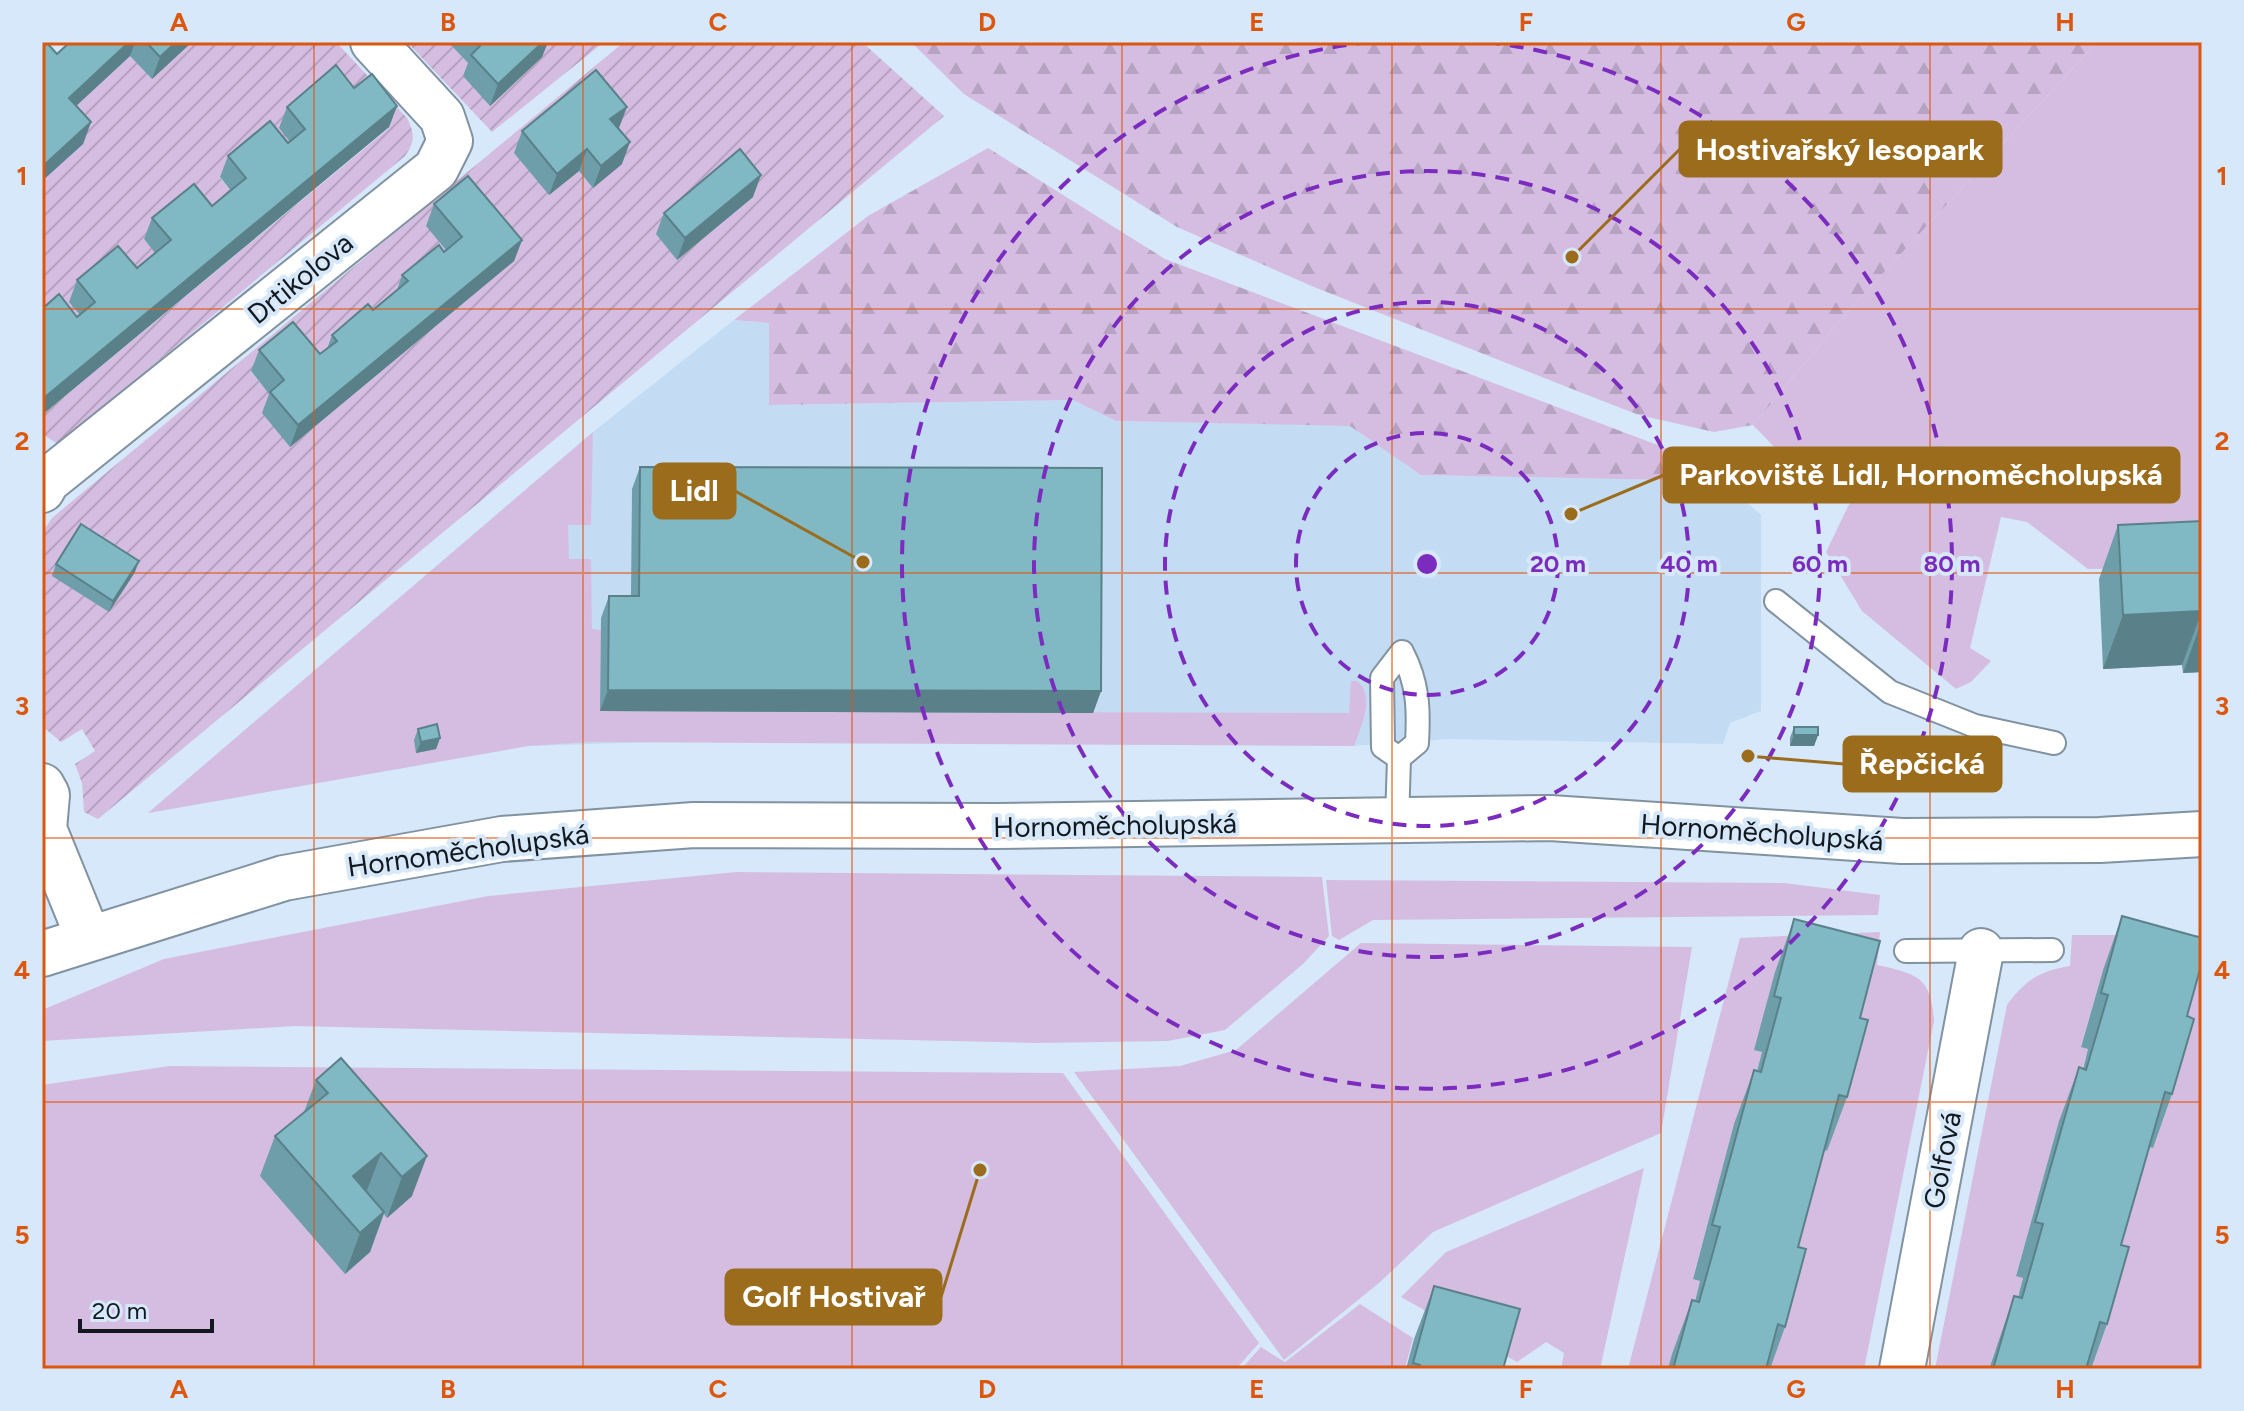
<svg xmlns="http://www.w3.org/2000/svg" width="2244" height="1411" font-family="Figtree,sans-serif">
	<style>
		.built { fill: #c4dcf3 }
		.grass { fill: #d5bde1 }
		.forest { fill: url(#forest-firs) }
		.garden { fill: url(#garden-furrows); fill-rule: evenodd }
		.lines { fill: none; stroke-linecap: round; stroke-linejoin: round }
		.service-casing { stroke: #8192a1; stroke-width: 26 }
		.minor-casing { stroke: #8192a1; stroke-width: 48 }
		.tertiary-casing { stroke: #8192a1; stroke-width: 48 }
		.service { stroke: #fff; stroke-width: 22 }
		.minor { stroke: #fff; stroke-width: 44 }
		.tertiary { stroke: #fff; stroke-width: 44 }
		.wall { fill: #6e9ea9 }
		.shaded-wall { fill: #5a8189 }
		.building { fill: #80b8c4; stroke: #5a8189; stroke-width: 2 }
		.grid { fill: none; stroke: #dd560d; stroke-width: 2; stroke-opacity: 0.55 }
		.ring { fill: none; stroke: #7b2cbf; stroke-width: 4; stroke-dasharray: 14 10 }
		.labels { text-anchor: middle; stroke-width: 8; stroke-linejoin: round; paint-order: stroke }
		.street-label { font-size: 28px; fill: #12181e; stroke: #d6e8f9 }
		.centre { fill: #7b2cbf; stroke: #d6e8f9; stroke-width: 4 }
		.ring-label { font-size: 24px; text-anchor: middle; font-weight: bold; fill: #7b2cbf; stroke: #d6e8f9; stroke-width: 8; stroke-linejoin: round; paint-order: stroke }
		.leader { fill: none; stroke: #9a6c1c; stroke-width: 3 }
		.callout-dot { fill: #9a6c1c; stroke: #d6e8f9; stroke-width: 3 }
		.callout { fill: #9a6c1c; stroke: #9a6c1c; stroke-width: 3 }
		.callout-label { font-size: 30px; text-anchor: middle; font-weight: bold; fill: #fff }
		.neatline { fill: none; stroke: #dd560d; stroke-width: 3 }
		.grid-label { font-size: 26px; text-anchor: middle; font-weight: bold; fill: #dd560d }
	</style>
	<defs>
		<pattern id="forest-firs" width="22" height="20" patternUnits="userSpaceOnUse" patternTransform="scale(2)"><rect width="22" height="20" fill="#d5bde1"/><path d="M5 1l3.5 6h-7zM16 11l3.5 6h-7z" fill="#b6a2c1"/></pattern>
		<pattern id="garden-furrows" width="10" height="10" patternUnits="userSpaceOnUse" patternTransform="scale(2)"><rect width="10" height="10" fill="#d5bde1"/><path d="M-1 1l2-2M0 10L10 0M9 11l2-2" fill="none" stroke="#b6a2c1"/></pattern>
	</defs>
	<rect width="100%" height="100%" fill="#d6e8f9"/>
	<path class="built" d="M734,320L769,323V405L1073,400L1116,421L1351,425L1421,475L1664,480L1737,494L1761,515V711L1730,723L1723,744L1449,739L1354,746L718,740L528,746L148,813L593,432Z"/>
	<g class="grass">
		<path d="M2097,42H2202V567L2088,569L2027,522L2001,517L1970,648L1991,661L1971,682L1956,689L1862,611L1826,552L1857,488L1790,463L1753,425L1849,310Z"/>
		<path d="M593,432L591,525H568L569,559H591L592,629L601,630L600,711L1349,713L1351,681H1357C1376,695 1361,728 1354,746L592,742L528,746L148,813Z"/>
		<path d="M737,872L1322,877L1329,936L1303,964L1225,1030L1168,1041L1036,1043L294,1026L42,1041V1010L164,959L488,896Z"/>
		<path d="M1326,880L1784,883L1880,895L1878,915L1373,920L1339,940L1332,936Z"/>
		<path d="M1880,932L1877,965C1918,974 1931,977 1934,1021L1864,1369H1769L1820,1149L1827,1151L1848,1074L1755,1050L1762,1052L1742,1126L1734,1125L1693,1278L1700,1281L1680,1356L1668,1369H1628L1740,938Z"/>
		<path d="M2072,935H2202V1369H2090L2102,1299L2145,1146L2153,1148L2103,970L2081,1046L2088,1049L2067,1123L2059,1122L2016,1275L2023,1278L2002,1352L1995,1350L1989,1369H1935L2007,1005C2025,980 2040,971 2070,966Z"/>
		<path d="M1361,943L1692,947L1661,1133L1433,1232L1379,1283L1284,1360L1074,1072L1180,1066L1236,1050Z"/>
		<path d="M169,1066L1063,1073L1259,1343L1236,1369H42V1085Z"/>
		<path d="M1644,1168L1600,1369H1561L1564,1353L1546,1342L1517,1362L1401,1297L1446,1252Z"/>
		<path d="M1360,1304L1413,1338L1405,1369H1241L1261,1347L1285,1362Z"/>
	</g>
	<g class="forest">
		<path d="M911,42H2097L1849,310L1753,425L1714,432L1639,415L1595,398L1314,287L1177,227L964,94Z"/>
		<path d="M988,148L1165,259L1692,458L1704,487L1664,480L1421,475L1350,426L1116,421L1073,400L769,405V323L734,320L868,216Z"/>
	</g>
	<g class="garden">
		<path d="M191,42H336L407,118C415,134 415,142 405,156L58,444L42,434V415L389,128L297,151L220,178L238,200L144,239L163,262L87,324H42V181L61,120L130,56L152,78Z"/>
		<path d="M407,42H448L472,67L528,42H604L492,132Z"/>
		<path d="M624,42H862L944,116L98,819L84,812L82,783L75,764L95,751L82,729L61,742L42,726V533L52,518ZM621,164L593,187L579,171ZM454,259L276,401L251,372L324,356Z"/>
	</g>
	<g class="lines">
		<defs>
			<g id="service">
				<path d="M1776,601L1890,692L1975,726L2054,743"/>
				<path d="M1397,822L1399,758L1417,743C1419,708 1418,683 1402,652L1382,678L1383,747L1399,758"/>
				<path d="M1906,951L2052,950"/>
			</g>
			<g id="minor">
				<path d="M42,490L47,481L436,169L450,141L442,117L373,42"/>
				<path d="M42,786L47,795L44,829L88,937"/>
				<path d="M1902,1369L1981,951"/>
			</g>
			<path id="tertiary" d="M42,954L284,878L502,839L694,825L996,826L1550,818L1902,841L2100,840L2202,834"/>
		</defs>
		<use href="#service" class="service-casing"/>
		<use href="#minor" class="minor-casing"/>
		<use href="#tertiary" class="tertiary-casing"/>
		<use href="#service" class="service"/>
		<use href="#minor" class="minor"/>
		<use href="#tertiary" class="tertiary"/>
	</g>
	<g class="wall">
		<path d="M70,42H192L152,79L130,56L76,106L91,122L83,144L42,181V48L57,54Z"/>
		<path d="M448,42H548L542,57L490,106L463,76L468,63Z"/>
		<path d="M354,88L397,106L389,127L42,415V309L77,317L80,315L69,302L77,280L137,268L155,253L144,239L152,218L212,206L231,191L220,177L228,156L288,143L290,142L279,128L287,107Z"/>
		<path d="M618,129L622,164L593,188L579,171L549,195L514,153L522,131Z"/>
		<path d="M753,197L677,260L656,234L664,213Z"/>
		<path d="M434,204L522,240L514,261L290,447L262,413L269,394L251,371L259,350L320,354L327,349L332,335L373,310L397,290L402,275L446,250L426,226Z"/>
		<path d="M640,467L1101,691L1093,713L600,711L601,618L609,596H631L632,489Z"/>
		<path d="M2202,521V672L2183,673L2182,665L2103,669L2099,579L2118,525Z"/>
		<path d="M56,564L135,572L109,612L52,576Z"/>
		<path d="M1794,727L1818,735L1814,746H1790V738Z"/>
		<path d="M418,729L440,738L436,749L416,753L414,740Z"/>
		<path d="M2122,916L2187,1016L2172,1094L2153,1148L2149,1147L2121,1245L2107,1324L2091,1369H1989L2014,1296L2018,1297L2023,1278L2016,1276L2059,1121L2079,1067L2083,1069L2088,1049L2081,1047L2103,970Z"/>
		<path d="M1794,919L1860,1018L1847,1097L1827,1151L1824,1150L1798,1247L1785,1327L1770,1369H1668L1672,1354L1692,1300L1695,1301L1700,1281L1693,1279L1734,1124L1754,1070L1757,1071L1762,1052L1754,1050L1775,972Z"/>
		<path d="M341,1058L412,1196L387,1218L384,1214L370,1252L345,1274L260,1176L275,1136L304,1112L316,1080Z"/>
		<path d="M1434,1286L1503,1369H1406L1414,1339Z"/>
	</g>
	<g class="shaded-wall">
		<path d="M129,42H135L130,56L61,120L69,98Z"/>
		<path d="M176,42H192L152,79L160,57Z"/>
		<path d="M543,42H548L542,57L490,106L498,84Z"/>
		<path d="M397,106L389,127L42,415V405L45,397Z"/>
		<path d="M627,107L619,128L603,141L610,119Z"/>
		<path d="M91,122L83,144L42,181V167Z"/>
		<path d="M630,142L622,164L593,188L601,166Z"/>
		<path d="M587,149L579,171L549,195L557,174Z"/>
		<path d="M761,175L753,197L677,260L685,238Z"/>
		<path d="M522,240L514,261L290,447L298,425Z"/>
		<path d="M139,561L135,572L109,612L113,601Z"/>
		<path d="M2202,611L2182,665L2103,669L2123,615Z"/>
		<path d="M2202,620V672L2183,673Z"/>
		<path d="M608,690L1101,691L1093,713L600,711Z"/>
		<path d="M1794,735H1818L1814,746H1790Z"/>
		<path d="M440,738L436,749L416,753L421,742Z"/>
		<path d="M381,1153L366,1193L353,1176Z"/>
		<path d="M427,1156L412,1196L387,1218L402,1177Z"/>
		<path d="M384,1212L370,1252L345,1274L360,1233Z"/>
	</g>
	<g class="building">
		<path d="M70,42H129L69,98L91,122L42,167V48L47,43L57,54Z"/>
		<path d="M146,42H176L160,57Z"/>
		<path d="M476,42H543L498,84L471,55L480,46Z"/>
		<path d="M336,65L354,88L372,74L397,106L45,397L42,394V309L59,294L77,317L95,302L77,280L118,246L137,268L171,240L152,218L194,184L212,206L230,191L246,178L228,156L270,121L288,143L305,129L287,107Z"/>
		<path d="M596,70L627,107L610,119L630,142L601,166L587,149L557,174L522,131Z"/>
		<path d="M740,149L761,175L685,238L664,213Z"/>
		<path d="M468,176L522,240L298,425L270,392L284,380L259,350L293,322L320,354L337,341L332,335L368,304L373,310L408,281L402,275L439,245L444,252L462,237L434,204Z"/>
		<path d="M640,467L1102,468L1101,691L608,690L609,596H639Z"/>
		<path d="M2202,521V611L2123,615L2118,525Z"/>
		<path d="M81,524L139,561L113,601L56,564Z"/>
		<path d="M437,724L440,738L421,742L418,729Z"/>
		<rect x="1794" y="727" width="24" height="8"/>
		<path d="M2122,916L2202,938V962L2187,1016L2194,1019L2172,1094L2165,1092L2121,1245L2129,1247L2107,1324L2100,1322L2086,1369H1993L2014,1296L2022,1298L2043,1224L2035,1222L2079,1067L2086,1070L2108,995L2101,993Z"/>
		<path d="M1794,919L1880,941L1860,1018L1868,1020L1847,1097L1839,1095L1798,1247L1806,1249L1785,1327L1778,1324L1766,1369H1673L1692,1300L1699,1302L1720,1227L1712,1225L1754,1070L1761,1072L1781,998L1774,996Z"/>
		<path d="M341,1058L427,1156L402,1177L381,1153L353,1176L384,1212L360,1233L275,1136L328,1093L316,1080Z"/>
		<path d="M1434,1286L1520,1309L1503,1369H1419L1420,1365L1413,1363Z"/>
	</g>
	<path class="grid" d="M314,42V1369M583,42V1369M852,42V1369M1122,42V1369M1392,42V1369M1661,42V1369M1930,42V1369M42,309H2202M42,573H2202M42,838H2202M42,1102H2202"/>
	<g class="ring">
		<circle cx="1427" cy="564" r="131"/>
		<circle cx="1427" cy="564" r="262"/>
		<circle cx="1427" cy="564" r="393"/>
		<path d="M1486 42A525 525 0 1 1 1368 42"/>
	</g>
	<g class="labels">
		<g class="street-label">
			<text transform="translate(300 278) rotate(-39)" y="10">Drtikolova</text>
			<text transform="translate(1115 825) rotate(-1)" y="10">Hornoměcholupská</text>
			<text transform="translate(1762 832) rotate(4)" y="10">Hornoměcholupská</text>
			<text transform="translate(468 850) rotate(-8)" y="10">Hornoměcholupská</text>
			<text transform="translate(1942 1160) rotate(-79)" y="10">Golfová</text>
		</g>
	</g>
	<circle cx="1427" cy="564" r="12" class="centre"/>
	<g class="ring-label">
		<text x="1558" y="572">20 m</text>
		<text x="1689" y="572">40 m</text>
		<text x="1820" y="572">60 m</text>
		<text x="1952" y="572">80 m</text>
	</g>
	<path class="leader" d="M1572 257L1680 149M1571 514L1664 475M863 562L735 491M1748 756L1844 764M980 1170L941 1297"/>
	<g class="callout-dot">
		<circle cx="1572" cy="257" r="8"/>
		<circle cx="1571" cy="514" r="8"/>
		<circle cx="863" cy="562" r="8"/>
		<circle cx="1748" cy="756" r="8"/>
		<circle cx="980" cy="1170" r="8"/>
	</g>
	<g class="callout">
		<rect x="1680" y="122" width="321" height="54" rx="8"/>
		<rect x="1664" y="448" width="515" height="54" rx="8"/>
		<rect x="654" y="464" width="81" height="54" rx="8"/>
		<rect x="1844" y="737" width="157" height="54" rx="8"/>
		<rect x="726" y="1270" width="215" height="54" rx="8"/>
	</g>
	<g class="callout-label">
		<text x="1840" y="160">Hostivařský lesopark</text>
		<text x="1921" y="485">Parkoviště Lidl, Hornoměcholupská</text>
		<text x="694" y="501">Lidl</text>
		<text x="1922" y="774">Řepčická</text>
		<text x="834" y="1307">Golf Hostivař</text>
	</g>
	<rect width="2244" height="1411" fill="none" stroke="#d6e8f9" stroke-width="88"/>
	<path d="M80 1319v12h132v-12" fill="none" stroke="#12181e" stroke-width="4"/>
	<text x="92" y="1319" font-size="24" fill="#12181e" stroke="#d6e8f9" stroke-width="6" paint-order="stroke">20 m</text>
	<rect x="44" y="44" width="2156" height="1323" class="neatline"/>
	<g class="grid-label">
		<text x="179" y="31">A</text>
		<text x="448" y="31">B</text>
		<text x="718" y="31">C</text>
		<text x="987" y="31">D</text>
		<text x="1257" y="31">E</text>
		<text x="1526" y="31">F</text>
		<text x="1796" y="31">G</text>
		<text x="2065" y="31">H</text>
		<text x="22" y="185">1</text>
		<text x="2222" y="185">1</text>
		<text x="22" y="450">2</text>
		<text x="2222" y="450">2</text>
		<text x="22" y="715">3</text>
		<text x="2222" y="715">3</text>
		<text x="22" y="979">4</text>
		<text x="2222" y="979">4</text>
		<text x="22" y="1244">5</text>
		<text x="2222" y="1244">5</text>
		<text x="179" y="1398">A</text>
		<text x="448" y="1398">B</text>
		<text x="718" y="1398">C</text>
		<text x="987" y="1398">D</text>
		<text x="1257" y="1398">E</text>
		<text x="1526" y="1398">F</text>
		<text x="1796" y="1398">G</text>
		<text x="2065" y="1398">H</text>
	</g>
</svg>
